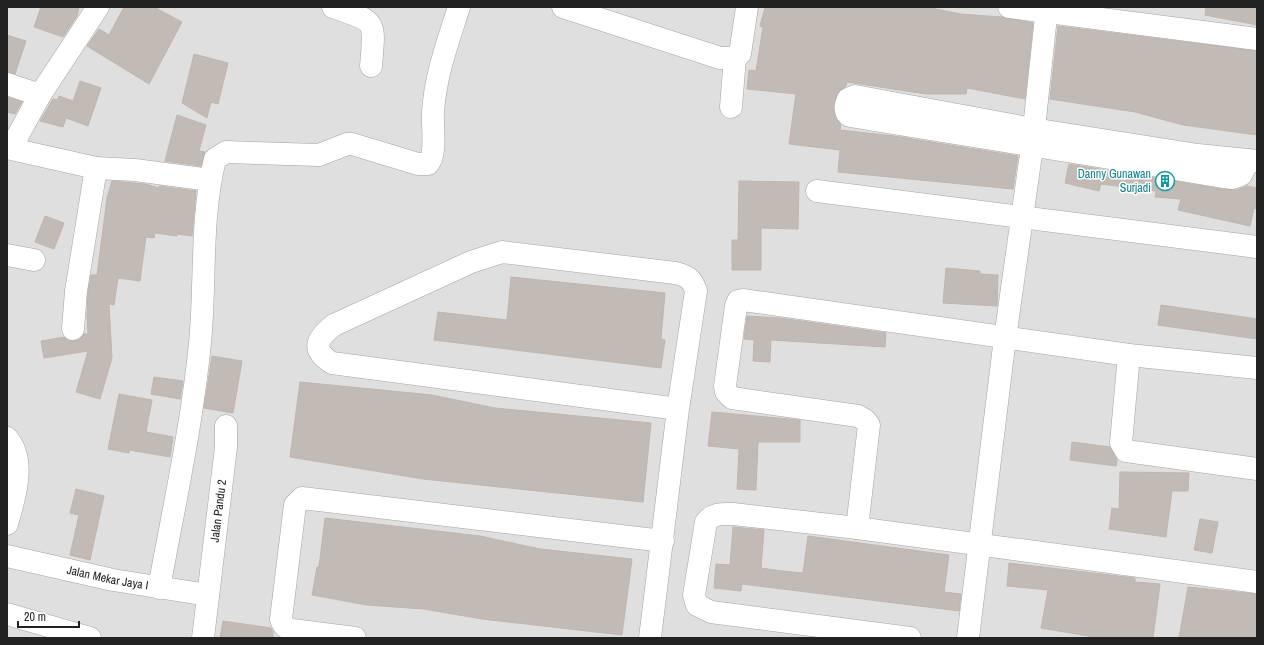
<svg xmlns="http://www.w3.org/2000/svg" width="1264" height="645" font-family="'Archivo Narrow',sans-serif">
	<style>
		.residential { fill: #e0dfdf }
		.building { fill: #c2bab5; stroke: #c3b4ac }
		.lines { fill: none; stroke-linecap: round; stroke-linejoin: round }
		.minor-casing { stroke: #a3a3a3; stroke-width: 23 }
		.minor { stroke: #fff; stroke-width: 22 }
		.labels { text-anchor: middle; stroke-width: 3; stroke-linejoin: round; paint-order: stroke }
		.culture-label { font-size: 12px; fill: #0d838f; stroke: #fff; text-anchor: end }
		.street-label { font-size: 12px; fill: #222; stroke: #fff }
	</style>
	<rect width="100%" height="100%" fill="#f1eee9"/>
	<rect class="residential" x="7" y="7" width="1250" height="631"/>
	<g class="building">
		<path d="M41,7H79L77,16L63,37L34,27Z"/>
		<path d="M124,7H154L182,22L149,84L87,46L99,29L109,35Z"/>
		<path d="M765,7H927L960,14L1002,17L1033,23L1025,99L967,88L966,94H926L847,82L846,86L837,94L833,106L835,117L841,125L840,130L894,136L1018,156L1013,189L838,172L840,150L789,144L796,94L747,89L749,70L756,71L763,27L760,26Z"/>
		<path d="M1206,7H1257V25L1205,15Z"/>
		<path d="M1058,26L1257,51V135L1183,125L1135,112L1050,99Z"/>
		<path d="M7,35L26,41L15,74L7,72Z"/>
		<path d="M194,54L228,63L218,104L211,102L207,118L182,103Z"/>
		<path d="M80,81L101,88L88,126L66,118L63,127L40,121L53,99L57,100L59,96L73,101Z"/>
		<path d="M7,97L22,102L15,114L7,112Z"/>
		<path d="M177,115L206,125L199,151L205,152L201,166L165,161Z"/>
		<path d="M1069,164L1222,189L1237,190L1247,186L1257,188V209L1254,208L1250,226L1178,210L1181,199L1155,197L1156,191L1101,184L1099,191L1065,183Z"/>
		<path d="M112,181L145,184L159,188V186L196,191L192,236L177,234V236L155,233L154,238L146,237L140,281L118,278L114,305L109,304L112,358L100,399L76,392L88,351L44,358L41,341L64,337L72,341L79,340L84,334H88L87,315L88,292L91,275H97L107,198Z"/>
		<path d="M739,181L799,182L798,229L761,228V270H732V240H738Z"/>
		<path d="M45,216L64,223L54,249L35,242Z"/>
		<path d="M946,268L980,271V274L998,275L997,306L943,303Z"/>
		<path d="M511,277L665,293L661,339L665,340L661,368L434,340L438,312L507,320Z"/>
		<path d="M1161,305L1257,319V339L1158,325Z"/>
		<path d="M747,316L780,318L886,333L885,347L771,340L770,362L753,361L754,340L744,339Z"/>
		<path d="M212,356L242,361L233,413L204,408Z"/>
		<path d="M154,377L183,381L180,399L151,394Z"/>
		<path d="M300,382L432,395L495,408L651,423L643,502L423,479L290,457Z"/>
		<path d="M119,394L152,400L146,432L173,437L170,457L129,450V453L108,449Z"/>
		<path d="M712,412L800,420V442H758L756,490L737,489L739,449L708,446Z"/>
		<path d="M1072,442L1110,447L1117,459L1116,466L1070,460Z"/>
		<path d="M1120,472L1189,473L1188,491H1172L1166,537L1109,529L1112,508L1119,509Z"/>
		<path d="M76,489L104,496L90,560L70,555L79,515L70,513Z"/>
		<path d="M325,518L480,536L540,549L632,559L622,635L482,619L424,609L367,605L312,595L317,567H319Z"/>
		<path d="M1200,519L1218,522L1212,553L1194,550Z"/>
		<path d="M733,527L764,530L761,568L782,571L803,573L808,536L949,555L944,592L961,594L959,611L742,584L741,591L714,588L716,564L730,565Z"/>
		<path d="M1009,563L1135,578V582L1160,584L1153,638H1100L1041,628L1048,590L1007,586Z"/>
		<path d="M1188,587L1257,594V638H1179Z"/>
		<path d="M223,621L271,628L273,632V638H220Z"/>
	</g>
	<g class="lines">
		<defs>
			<g id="minor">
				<path d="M333,7C377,22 375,19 371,66"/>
				<path d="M563,7L720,58C728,58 733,58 740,54L747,7"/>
				<path d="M1009,7L1257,39"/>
				<path d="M7,84L40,95"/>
				<path d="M731,107L735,57"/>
				<path d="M7,148L96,168L135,170L210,180"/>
				<path d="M11,148L40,95L98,7"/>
				<path d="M1249,160L1241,175L1233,178L1223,177C1099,155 975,137 850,116C844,113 845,105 848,99L855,96L1033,129L1198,155L1257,161"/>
				<path d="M817,191L1257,247"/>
				<path d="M7,255L34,260"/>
				<path d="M73,329L76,291L96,168"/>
				<path d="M1129,355L1121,443L1126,451L1257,469"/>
				<path d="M7,438C27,461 14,499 7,524"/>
				<path d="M857,528L869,425L865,420L858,416L732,398L726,392L725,386L736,306L738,301L743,300L1129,355L1257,368"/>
				<path id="s1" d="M7,556L113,580L208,595"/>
				<path d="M159,588C174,506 192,425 200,343C206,281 200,220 215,159L226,152L319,155L347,144H352L418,164H428C437,155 432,125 433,113C435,76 448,42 459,7"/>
				<path d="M7,614L90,638"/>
				<path id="s2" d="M203,638L226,447V426"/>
				<path d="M355,638L292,630C286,628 283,626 281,619L295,505L302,498L663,541"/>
				<path d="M650,638L678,409L696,291C692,279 688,276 675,273L502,252L471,262L334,325C316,339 311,350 332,363L678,409"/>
				<path d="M910,638L711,612L697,605L694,595L706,522C713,513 722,514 733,514L857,528L1257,582"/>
				<path d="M968,638L1005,338L1032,147L1047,7"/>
			</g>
		</defs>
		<use href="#minor" class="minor-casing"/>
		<use href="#minor" class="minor"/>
	</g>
	<defs>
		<symbol id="building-ring" viewBox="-11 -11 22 22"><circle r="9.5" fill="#fff" stroke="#0f9aa8" stroke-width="1.5"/><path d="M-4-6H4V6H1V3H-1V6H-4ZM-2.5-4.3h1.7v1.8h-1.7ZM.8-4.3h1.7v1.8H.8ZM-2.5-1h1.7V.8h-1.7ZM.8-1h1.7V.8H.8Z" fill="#0f9aa8"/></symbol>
	</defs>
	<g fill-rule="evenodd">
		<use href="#building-ring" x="1154" y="170" width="22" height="22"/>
	</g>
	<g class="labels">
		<g class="culture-label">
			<text x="1151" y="178">Danny Gunawan<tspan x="1151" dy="14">Surjadi</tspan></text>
		</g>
		<g class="street-label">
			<text dy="4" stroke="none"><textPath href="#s2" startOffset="128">Jalan Pandu 2</textPath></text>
			<text dy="4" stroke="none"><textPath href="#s1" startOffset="103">Jalan Mekar Jaya I</textPath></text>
		</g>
	</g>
	<rect width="1264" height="645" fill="none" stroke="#222222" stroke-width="16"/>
	<path d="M18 621v6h61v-6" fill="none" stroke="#222222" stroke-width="2"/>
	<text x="24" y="621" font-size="12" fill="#222222" stroke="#ffffff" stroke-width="3" paint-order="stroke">20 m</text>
</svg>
